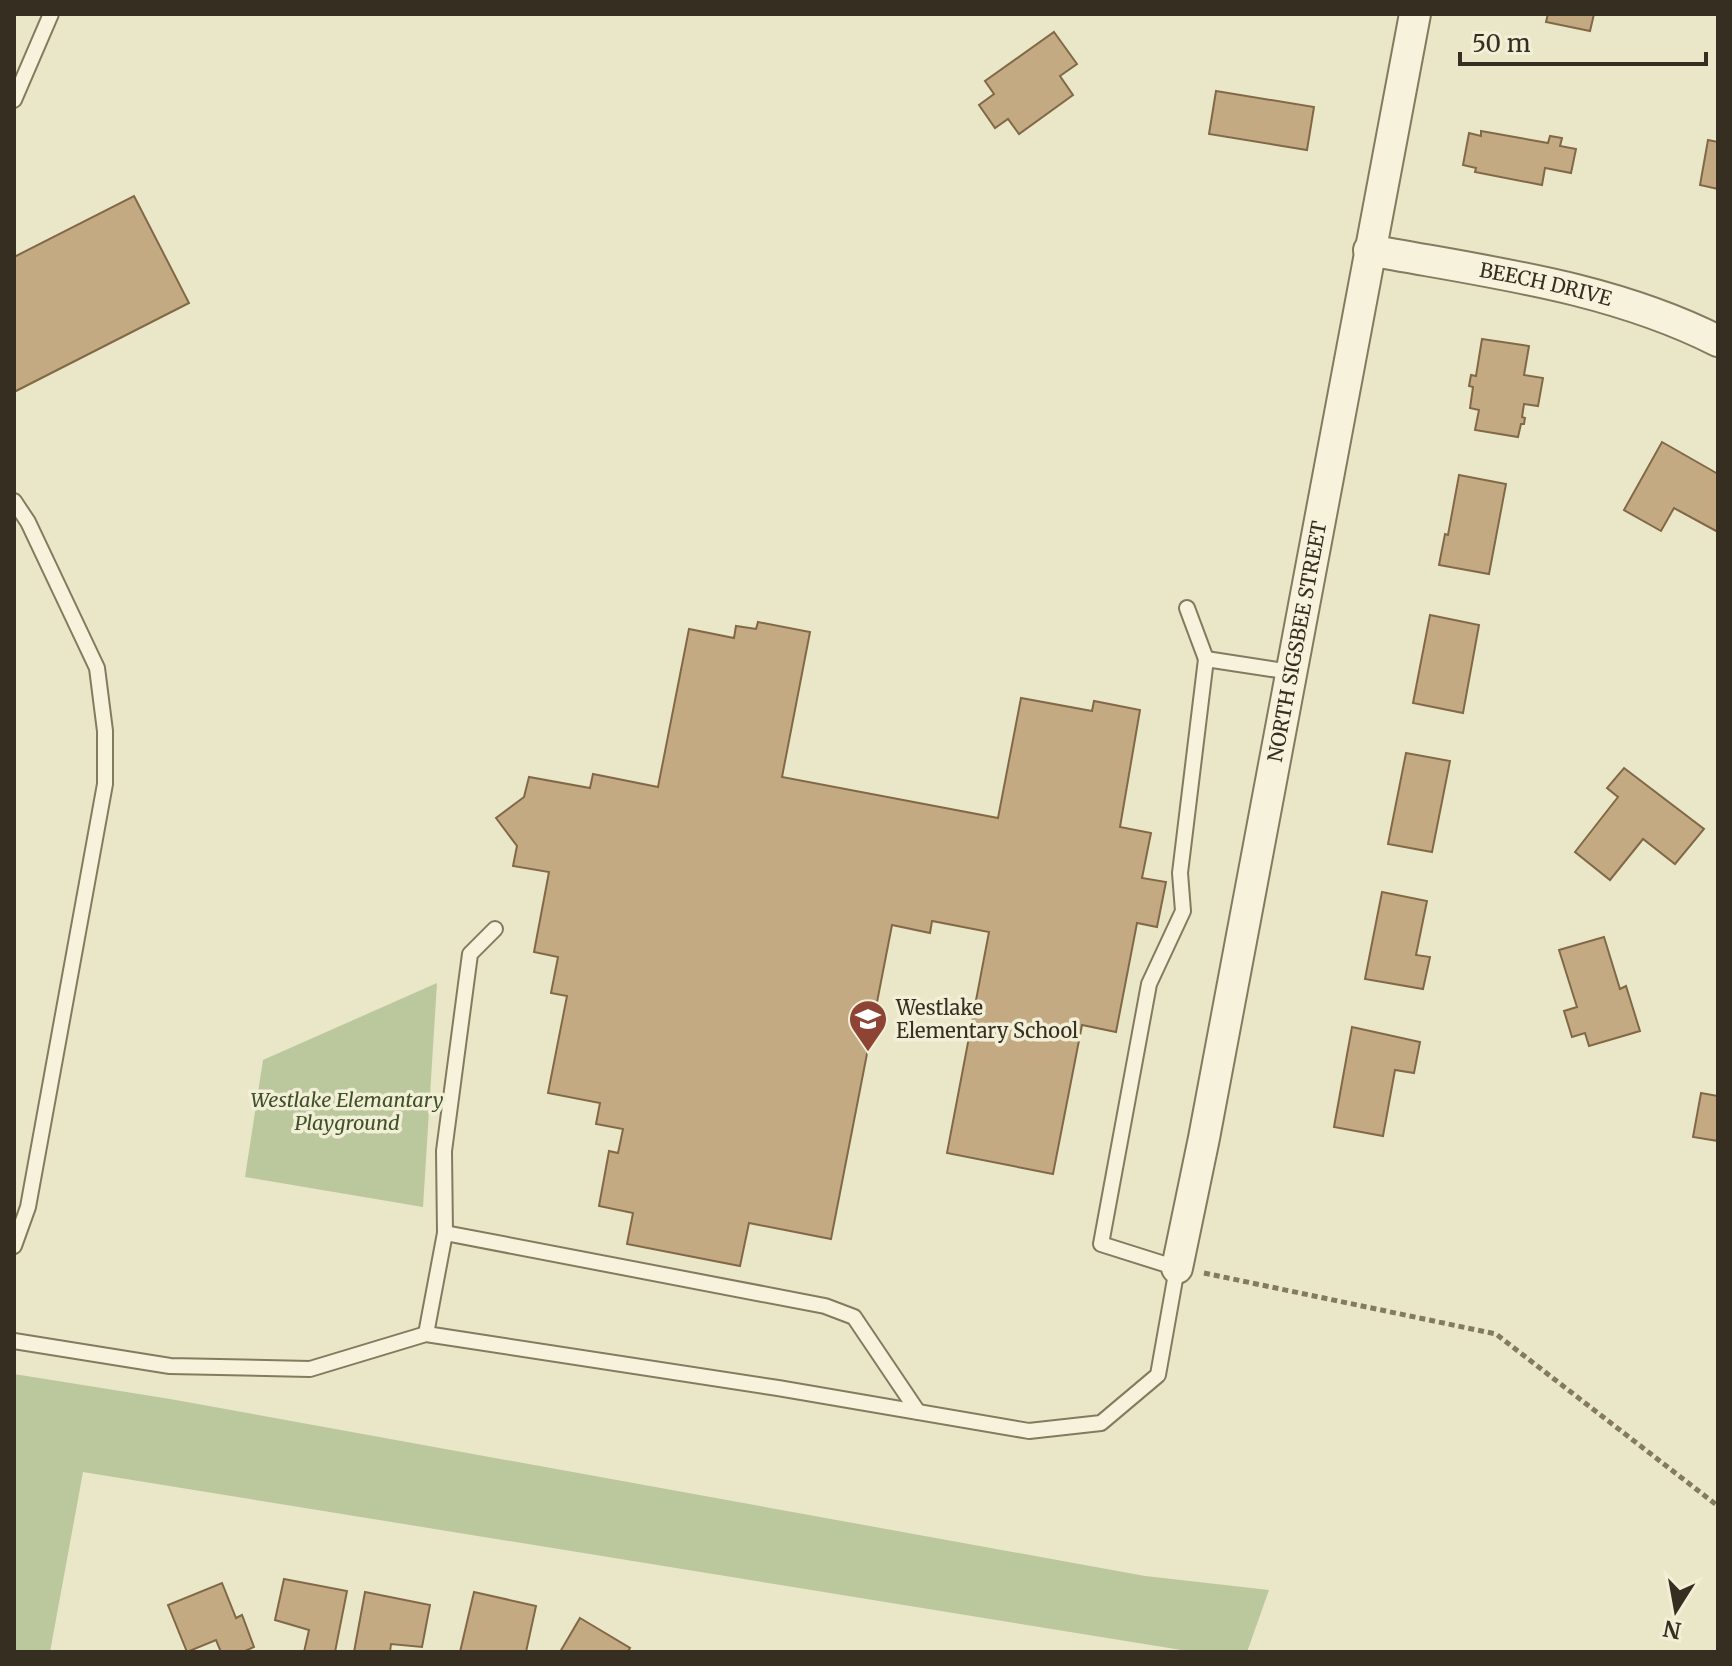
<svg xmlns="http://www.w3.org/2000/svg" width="1732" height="1666" font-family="Merriweather,serif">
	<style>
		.green { fill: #bbc79d }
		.building { fill: #c4aa82; stroke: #816947; stroke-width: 2 }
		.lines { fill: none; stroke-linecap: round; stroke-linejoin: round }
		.lane-casing { stroke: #847a5f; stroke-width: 18 }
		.street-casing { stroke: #847a5f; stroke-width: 34 }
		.path { stroke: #847a5f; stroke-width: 5; stroke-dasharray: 6 4; stroke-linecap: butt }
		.lane { stroke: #f6f2db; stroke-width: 14 }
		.street { stroke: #f6f2db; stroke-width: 30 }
		.labels { text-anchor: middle; stroke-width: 7; stroke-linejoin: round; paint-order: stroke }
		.street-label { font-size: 20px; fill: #362f21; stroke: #f2efd7 }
		.poi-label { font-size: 20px; fill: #362f21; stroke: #f2efd7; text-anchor: start }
		.park-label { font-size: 20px; font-style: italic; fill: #40512a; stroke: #f2efd7 }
	</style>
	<rect width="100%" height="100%" fill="#eae6c8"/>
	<g class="green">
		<path d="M437,983L423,1207L245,1177L263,1060Z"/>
		<path d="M14,1374L170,1399L1145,1576L1269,1590L1247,1652H1194L83,1472L50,1652H14Z"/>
	</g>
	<g class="building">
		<path d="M1548,14H1594L1590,31L1546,22Z"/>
		<path d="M1054,32L1077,64L1060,76L1073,95L1019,134L1008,119L995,128L979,105L994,94L985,81Z"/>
		<path d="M1216,91L1314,107L1307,150L1209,134Z"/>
		<path d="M1481,131L1548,143L1550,136L1562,138L1560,146L1576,149L1571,173L1545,168L1542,185L1475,172L1476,168L1463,165L1469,133L1481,136Z"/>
		<path d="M1708,140L1718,142V189L1700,185Z"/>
		<path d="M134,196L189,303L14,392V257Z"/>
		<path d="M1482,339L1529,346L1524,375L1543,378L1538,406L1524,404L1522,417L1525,418L1524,424H1521L1518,437L1475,430L1479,410L1470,408L1473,387L1469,386L1471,375L1476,376Z"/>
		<path d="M1662,442L1718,474V532L1674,508L1661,531L1624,510Z"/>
		<path d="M1459,475L1506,484L1489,574L1439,565L1445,534L1448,535Z"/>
		<path d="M1430,615L1479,625L1463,713L1413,703Z"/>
		<path d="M758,622L810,632L782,777L998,818L1021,698L1092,711L1094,701L1140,710L1120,827L1151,833L1142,878L1166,882L1157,927L1137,923L1116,1032L1082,1025L1053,1174L947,1153L989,932L932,921L930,933L892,925L831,1239L749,1223L740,1266L627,1244L633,1213L599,1206L609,1151L618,1153L623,1129L596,1124L600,1103L548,1093L567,996L551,993L558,957L534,952L549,872L513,866L517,846L496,818L524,797L529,777L590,788L593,774L658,787L689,629L734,638L736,626L756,629Z"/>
		<path d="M1406,753L1450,761L1432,852L1388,844Z"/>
		<path d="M1624,768L1704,829L1675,864L1643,839L1610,880L1575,852L1618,797L1607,788Z"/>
		<path d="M1382,892L1427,901L1416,955L1430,957L1423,989L1365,979Z"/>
		<path d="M1604,937L1620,989L1626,986L1640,1031L1589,1046L1585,1033L1572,1037L1564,1011L1577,1007L1559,950Z"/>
		<path d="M1352,1027L1420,1042L1414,1073L1395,1070L1383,1136L1334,1127Z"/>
		<path d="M1701,1093L1718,1096V1141L1693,1137Z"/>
		<path d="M284,1579L347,1591L335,1652H304L309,1630L275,1620Z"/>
		<path d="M222,1583L236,1618L242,1615L254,1647L243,1652H221L216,1640L187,1652L168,1605Z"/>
		<path d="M365,1592L430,1605L422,1647L391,1644L390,1652H354Z"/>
		<path d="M474,1592L536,1606L526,1652H460Z"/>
		<path d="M580,1618L630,1648L628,1652H560Z"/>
	</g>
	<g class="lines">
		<defs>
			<g id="lane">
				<path d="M14,100L51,14"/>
				<path d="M14,501L28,522L97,668L105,731V784L28,1207L14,1246"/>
				<path d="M1187,608L1206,659"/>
				<path d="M445,1233L444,1151L470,954L495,929"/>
				<path d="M426,1334L445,1233L825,1306L854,1317L918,1412"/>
				<path d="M14,1341L170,1366L310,1369L426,1334L778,1388L1029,1431L1101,1423L1158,1375L1177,1268L1101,1244L1149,984L1183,911L1180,873L1206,659L1291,672"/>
			</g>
			<g id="street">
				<path id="s1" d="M1369,250C1487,272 1609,286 1718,341"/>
				<path id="s2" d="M1177,1268L1204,1138L1415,14"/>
			</g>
		</defs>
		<use href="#lane" class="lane-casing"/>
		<use href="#street" class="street-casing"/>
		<path class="path" d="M1204,1273L1496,1334L1718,1506"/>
		<use href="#lane" class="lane"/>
		<use href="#street" class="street"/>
	</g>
	<defs>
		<symbol id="school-pin" viewBox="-11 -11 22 30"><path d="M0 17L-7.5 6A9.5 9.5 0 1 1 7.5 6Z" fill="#8d4435" stroke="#f2efd7"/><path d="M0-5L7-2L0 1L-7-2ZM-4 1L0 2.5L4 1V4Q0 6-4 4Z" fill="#fff"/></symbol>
	</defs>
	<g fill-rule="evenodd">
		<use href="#school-pin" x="846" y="997" width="44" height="60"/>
	</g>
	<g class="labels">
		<g class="street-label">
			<text dy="7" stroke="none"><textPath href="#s1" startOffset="180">BEECH DRIVE</textPath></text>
			<text dy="7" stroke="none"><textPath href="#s2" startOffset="638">NORTH SIGSBEE STREET</textPath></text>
		</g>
		<g class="poi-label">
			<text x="896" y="1015">Westlake<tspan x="896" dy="23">Elementary School</tspan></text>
		</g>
		<g class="park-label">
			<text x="347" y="1107">Westlake Elemantary<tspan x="347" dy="23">Playground</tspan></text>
		</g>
	</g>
	<rect width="1732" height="1666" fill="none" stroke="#362f21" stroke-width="32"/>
	<g transform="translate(1676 1610) rotate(191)" stroke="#f2efd7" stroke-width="6" paint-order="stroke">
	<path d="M0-6L14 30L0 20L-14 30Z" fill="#362f21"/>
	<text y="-12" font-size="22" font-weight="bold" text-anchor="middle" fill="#362f21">N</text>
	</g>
	<path d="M1460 52v12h246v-12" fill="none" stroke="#362f21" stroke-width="4"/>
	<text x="1472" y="52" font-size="24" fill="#362f21" stroke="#f2efd7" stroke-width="6" paint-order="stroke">50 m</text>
</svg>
